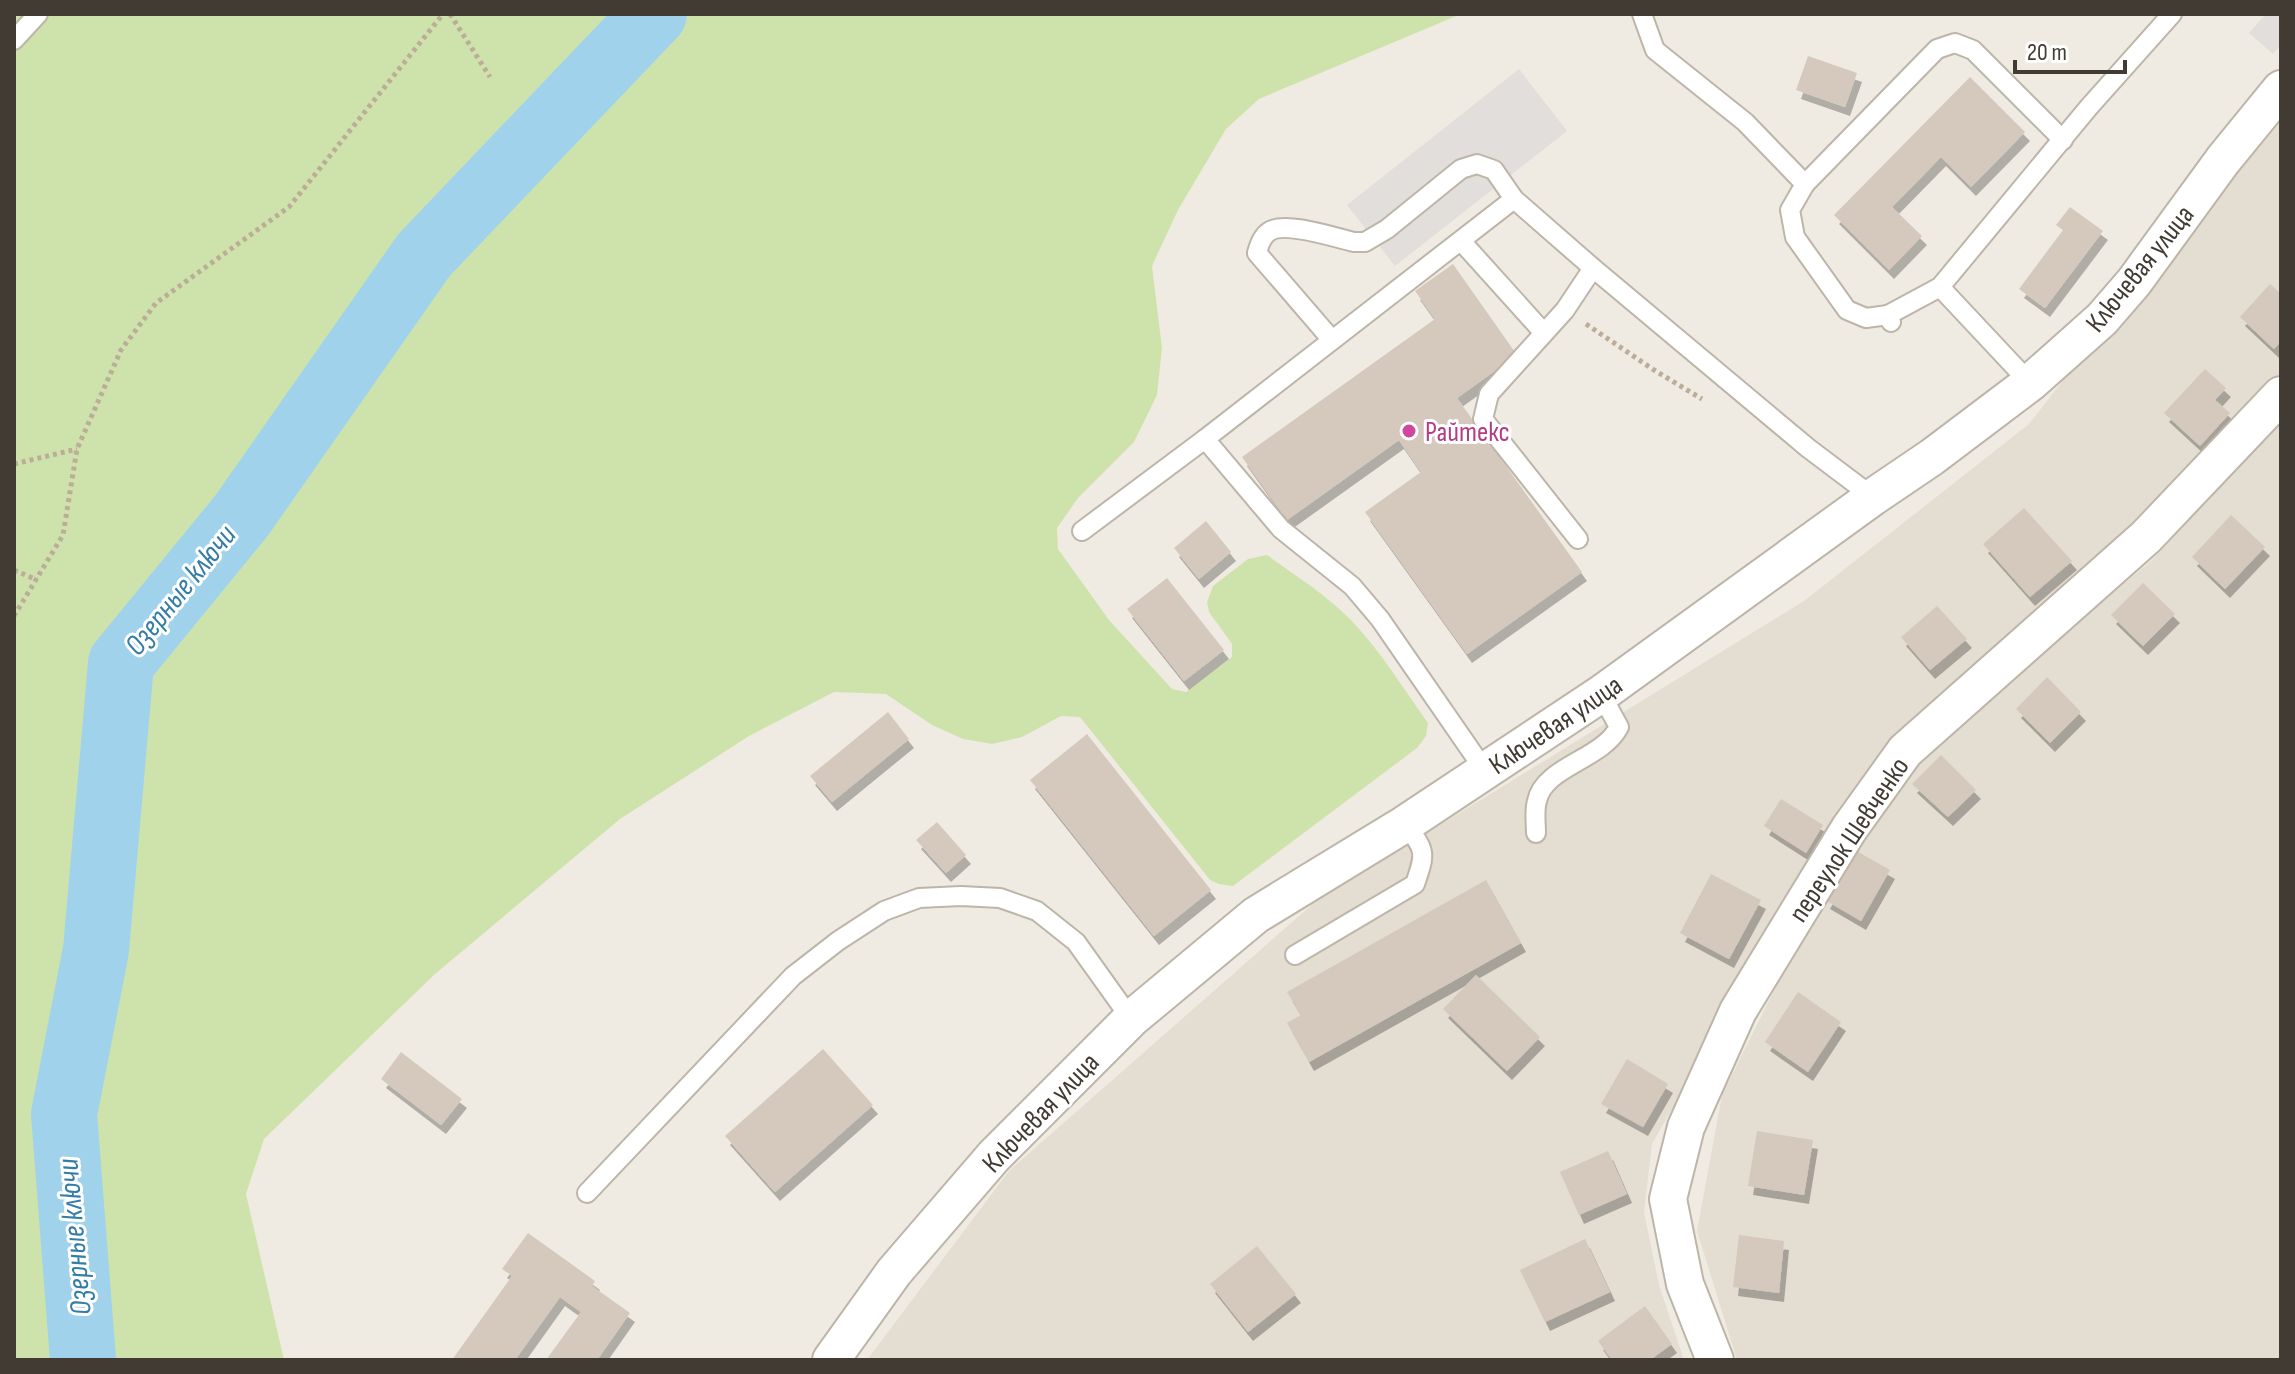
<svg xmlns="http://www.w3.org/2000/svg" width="2295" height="1374" font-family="'Sofia Sans Condensed',sans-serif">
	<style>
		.residential { fill: #e4ddd1 }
		.green { fill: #cee3ac }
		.parking { fill: #e1dedb }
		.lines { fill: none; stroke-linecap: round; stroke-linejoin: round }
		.river { stroke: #a0d2eb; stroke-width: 66 }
		.building { fill: #d4c9bc; filter: url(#shadow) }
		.service-casing { stroke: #beb5a9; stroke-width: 22 }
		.minor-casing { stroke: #beb5a9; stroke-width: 40 }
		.path { stroke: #bcad98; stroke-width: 5; stroke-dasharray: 4 4; stroke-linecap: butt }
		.service { stroke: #fff; stroke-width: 18 }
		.minor { stroke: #fff; stroke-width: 36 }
		.hotel-dot { fill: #d1479c; stroke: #fff; stroke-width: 3 }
		.labels { text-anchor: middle; stroke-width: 6; stroke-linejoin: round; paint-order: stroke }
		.street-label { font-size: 28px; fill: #413b33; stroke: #fff }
		.hotel-label { font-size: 28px; fill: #b23c85; stroke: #fff; text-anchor: start }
		.water-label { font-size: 30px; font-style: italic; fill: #337da7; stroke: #fff }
	</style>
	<defs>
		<filter id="shadow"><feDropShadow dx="5" dy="9" stdDeviation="0" flood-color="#0004"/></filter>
	</defs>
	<rect width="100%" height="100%" fill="#f0ebe2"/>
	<g class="residential">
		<path d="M2281,100V379L2128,538L1856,785L1652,1144L1644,1212L1659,1285L1684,1360H867L1009,1171L1315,902L1804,601L2029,424Z"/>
		<path d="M2281,421V1360H1737L1697,1231L1722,1095L1815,908L1868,819L1951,730L2152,560Z"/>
	</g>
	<path class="green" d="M14,14H1461L1259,99L1226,129L1178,210L1152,266L1162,348L1157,395L1134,442L1078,498L1057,528L1058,549L1109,620L1172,689L1186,692L1232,657V644L1209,612L1207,602L1213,586L1248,559L1267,555C1295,575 1325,594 1350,619C1380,650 1403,688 1428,723L1426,736L1417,748L1233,886L1219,884L1210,880L1080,717L1061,716L1022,737L992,744L963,739L932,725L886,694L834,692L749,736L620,819L435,974L264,1139L246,1194L284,1360H14Z"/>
	<g class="parking">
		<path d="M2266,14H2281V45L2273,54L2249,33Z"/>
		<path d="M1519,69L1567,131L1395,266L1347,205Z"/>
	</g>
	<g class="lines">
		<path class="river" d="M83,1360L64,1114L96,950L121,663L242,515L424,255L654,14"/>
	</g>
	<g class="building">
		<path d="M1808,56L1857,73L1845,107L1796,90Z"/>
		<path d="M1970,77L2025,132L1971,187L1941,157L1892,207L1922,236L1889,270L1834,215Z"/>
		<path d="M2070,207L2103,231L2045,308L2019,289L2063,230L2056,225Z"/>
		<path d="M1453,264L1517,355L1457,398L1582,572L1467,654L1365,512L1421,472L1399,440L1287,520L1242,457L1435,319L1415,291Z"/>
		<path d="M2270,284L2281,294V341L2274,349L2240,317Z"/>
		<path d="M2205,369L2226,388L2215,400L2230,413L2200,446L2164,413Z"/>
		<path d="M2024,508L2072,561L2030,597L1983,544Z"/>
		<path d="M2231,515L2265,547L2225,589L2192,557Z"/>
		<path d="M1206,521L1231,552L1199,579L1174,548Z"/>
		<path d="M1167,578L1224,650L1184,681L1127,609Z"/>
		<path d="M2143,583L2175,614L2143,646L2111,615Z"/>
		<path d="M1937,606L1967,639L1930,670L1901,637Z"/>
		<path d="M2047,677L2081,712L2050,743L2016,709Z"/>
		<path d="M888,712L909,739L832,802L810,776Z"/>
		<path d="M1087,734L1211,890L1154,936L1030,780Z"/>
		<path d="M1941,755L1976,790L1948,817L1912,784Z"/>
		<path d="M1781,799L1823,825L1806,853L1764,826Z"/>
		<path d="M937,822L966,855L946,873L916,840Z"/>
		<path d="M1853,849L1890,870L1861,921L1825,900Z"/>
		<path d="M1711,874L1761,900L1729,959L1680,933Z"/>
		<path d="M1486,880L1521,943L1309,1062L1287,1023L1301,1015L1287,992Z"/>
		<path d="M1476,975L1540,1037L1507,1071L1443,1009Z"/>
		<path d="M1798,992L1841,1022L1808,1072L1765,1042Z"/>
		<path d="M823,1049L873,1105L775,1192L725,1136Z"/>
		<path d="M401,1052L462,1099L441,1125L381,1079Z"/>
		<path d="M1627,1059L1668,1084L1643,1127L1601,1104Z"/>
		<path d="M1757,1131L1813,1140L1804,1195L1748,1186Z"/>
		<path d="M1608,1151L1627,1194L1579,1215L1560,1172Z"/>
		<path d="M528,1233L595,1281L592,1286L630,1313L597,1360H546L581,1312L560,1297L515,1360H452L512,1276L502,1269Z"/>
		<path d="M1739,1235L1784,1241L1779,1293L1733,1287Z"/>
		<path d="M1585,1239L1610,1292L1545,1322L1520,1270Z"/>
		<path d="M1257,1246L1296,1294L1248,1332L1210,1284Z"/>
		<path d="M1645,1306L1672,1344L1650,1360H1612L1598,1341Z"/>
	</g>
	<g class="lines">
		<defs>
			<g id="service">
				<path d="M1642,14L1655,50L1745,122L1805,184L1790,210L1795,237L1847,310L1866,318L1888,315"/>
				<path d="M14,40L38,14"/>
				<path d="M1805,184L1937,49L1955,43L1973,50L2063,140"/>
				<path d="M1461,241L1544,333"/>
				<path d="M1940,287L2030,383"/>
				<path d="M1891,322L1888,315L1940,287L2089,107L2172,14"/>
				<path d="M1332,340L1257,253C1259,245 1263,235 1270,231C1286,221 1336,238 1354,242H1365L1387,229L1461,169L1477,164L1494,170L1514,199L1593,268L1808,448L1873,497"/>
				<path d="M1082,531L1205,439"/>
				<path d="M1578,539L1483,419L1489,394L1565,310L1593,268"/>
				<path d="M1485,771L1380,619L1352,586L1281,529L1205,439L1514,199"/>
				<path d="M1536,833C1536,823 1534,811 1537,801C1544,766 1602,760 1619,727L1601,694"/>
				<path d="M1295,955L1415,884C1426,852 1426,851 1405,824"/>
				<path d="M587,1193L793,976L838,941L884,911L919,898L961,896L1000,898L1037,911L1076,942L1131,1019"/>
			</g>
			<g id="minor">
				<path d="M831,1360L894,1272L994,1156L1131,1019L1256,915L1405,824L1601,694L1873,497L1932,457L2030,383L2102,319L2134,282L2223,160L2281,89"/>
				<path d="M1715,1360L1685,1284L1668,1199L1686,1127L1738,1011L1849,829L1905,751L2146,537L2281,395"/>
			</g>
		</defs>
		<use href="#service" class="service-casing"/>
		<use href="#minor" class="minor-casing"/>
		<g class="path">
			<path d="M450,14L490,77"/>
			<path d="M1586,324L1654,370L1702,399"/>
			<path d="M14,464L77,449"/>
			<path d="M14,570L37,580"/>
			<path d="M14,616L63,535L77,449L121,350L156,303L289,207L443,14"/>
		</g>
		<use href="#service" class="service"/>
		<use href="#minor" class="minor"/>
	</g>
	<circle class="hotel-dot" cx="1409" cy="431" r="8"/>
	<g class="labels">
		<g class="street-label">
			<text transform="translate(2139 268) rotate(-51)" y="10">Ключевая улица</text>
			<text transform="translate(1555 724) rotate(-34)" y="10">Ключевая улица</text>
			<text transform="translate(1848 839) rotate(-56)" y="10">переулок Шевченко</text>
			<text transform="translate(1040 1112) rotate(-46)" y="10">Ключевая улица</text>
		</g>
		<g class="hotel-label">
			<text x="1425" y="441">Райтекс</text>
		</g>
		<g class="water-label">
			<text transform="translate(180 590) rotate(-51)" y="10">Озерные ключи</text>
			<text transform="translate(74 1237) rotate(-95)" y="10">Озерные ключи</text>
		</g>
	</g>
	<rect width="2295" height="1374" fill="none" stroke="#413b33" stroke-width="32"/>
	<path d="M2015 60v12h110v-12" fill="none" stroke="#413b33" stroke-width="4"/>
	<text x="2027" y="60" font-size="24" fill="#413b33" stroke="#ffffff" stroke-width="6" paint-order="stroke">20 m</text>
</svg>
